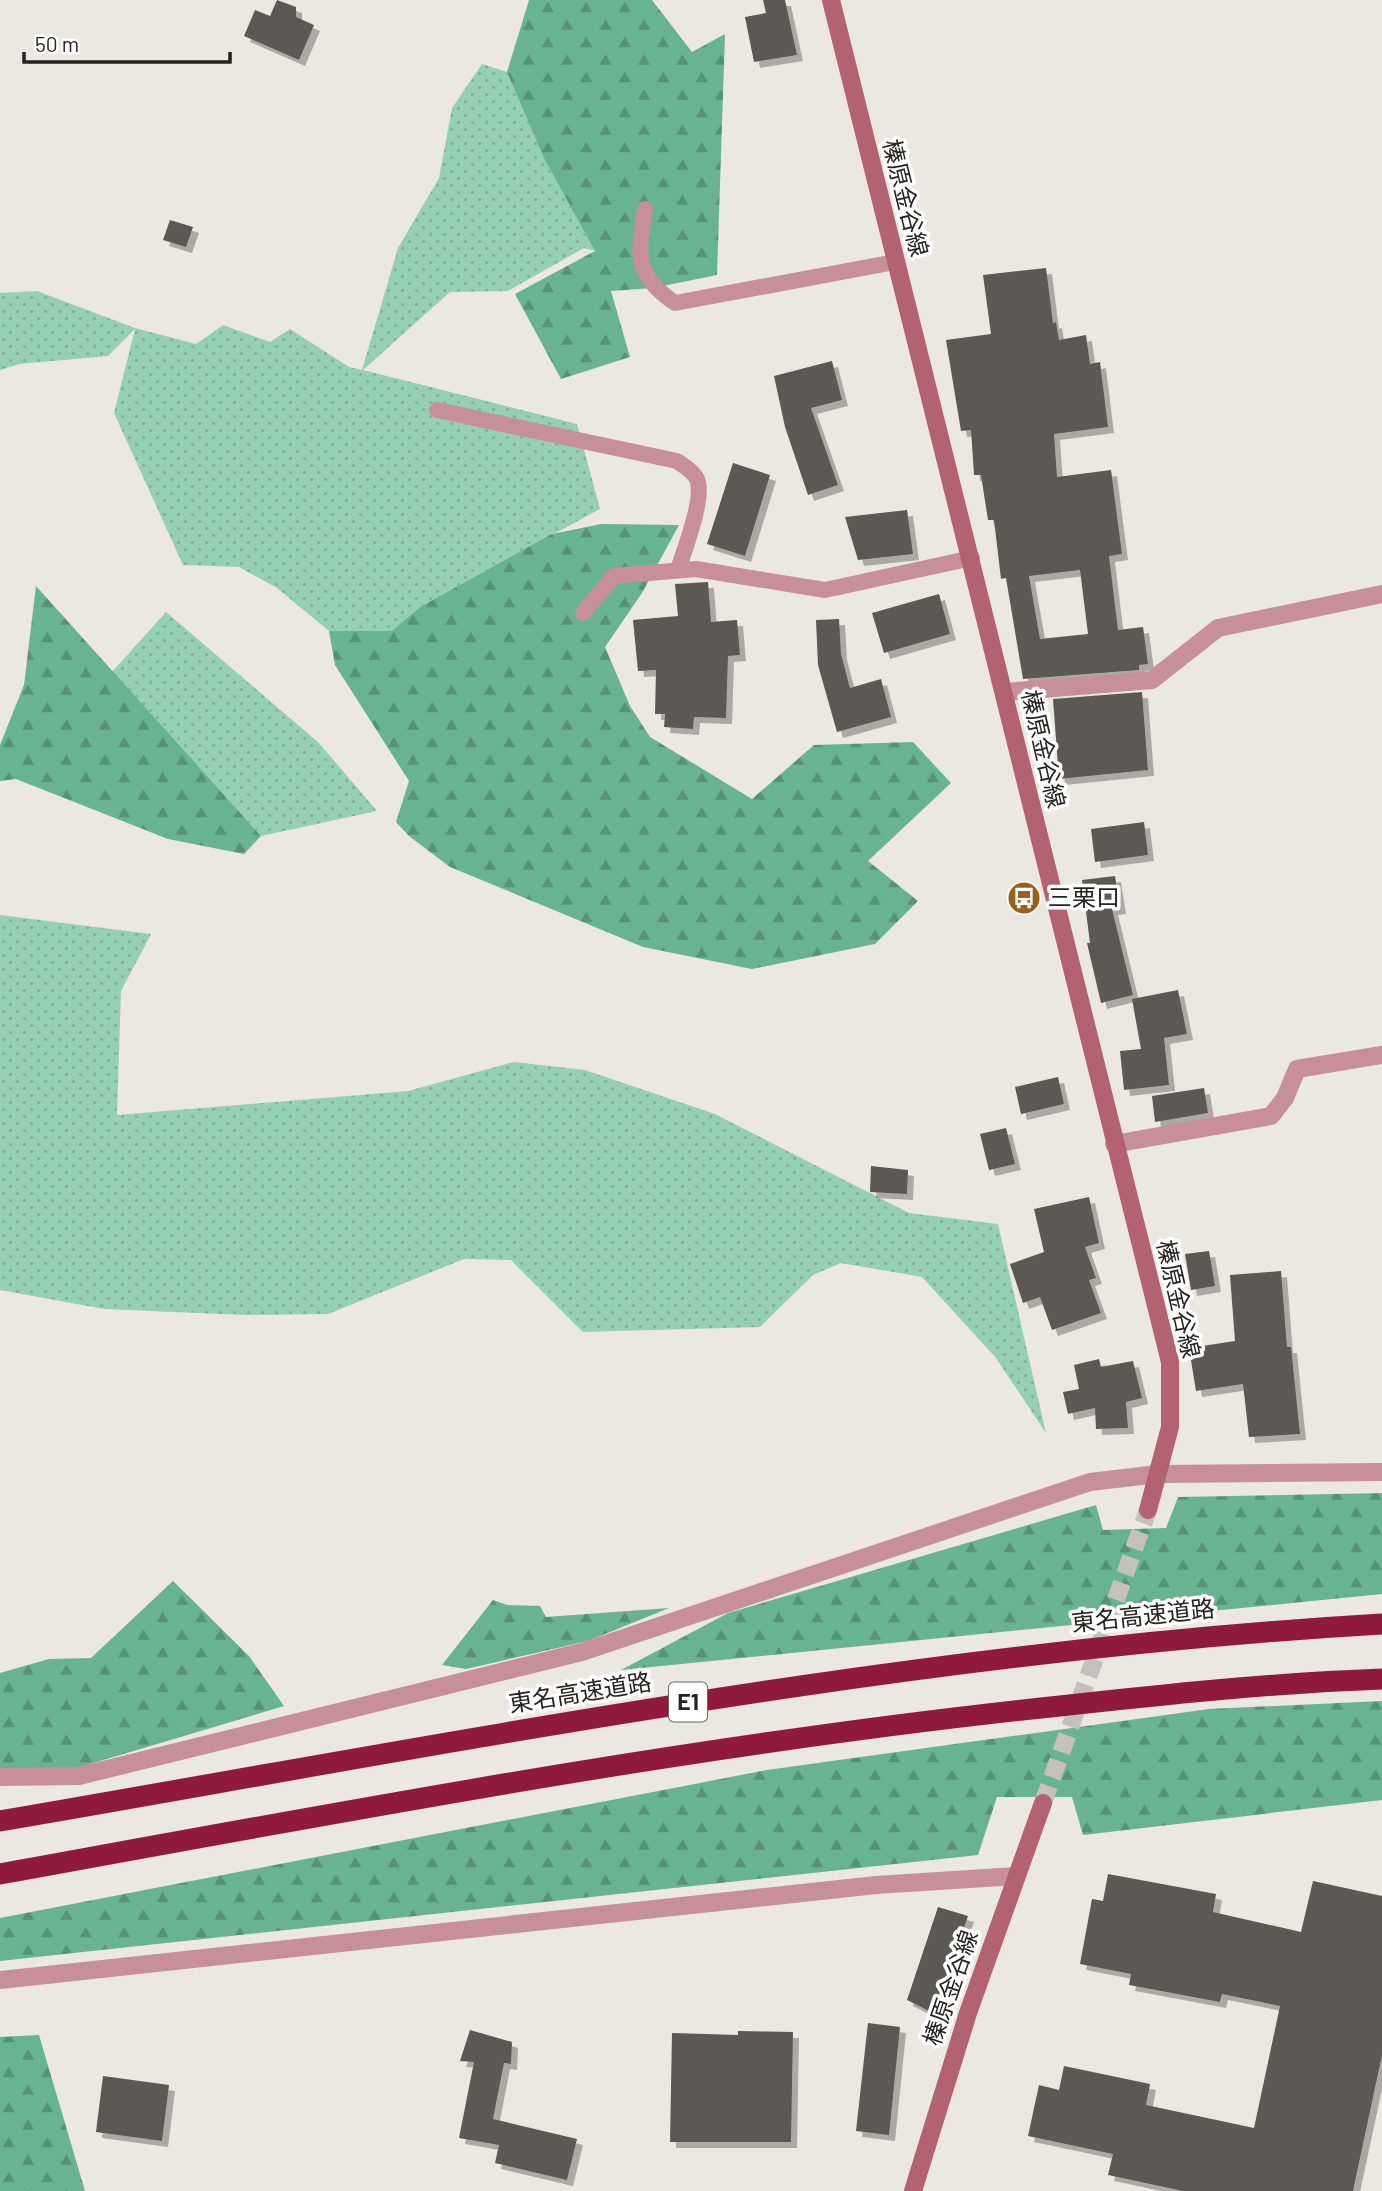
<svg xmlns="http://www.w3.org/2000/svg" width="1382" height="2191" font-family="Barlow,'Noto Sans JP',sans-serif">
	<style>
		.grass { fill: url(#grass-dots) }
		.forest { fill: url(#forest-firs) }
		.building { fill: #5b5852; fill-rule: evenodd; filter: url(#shadow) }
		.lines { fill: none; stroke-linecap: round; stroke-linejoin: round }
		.secondary-tunnel { stroke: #c4c0bb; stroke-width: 18; stroke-dasharray: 18 9; stroke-linecap: butt }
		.service { stroke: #c78f97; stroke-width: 16 }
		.minor { stroke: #c78f97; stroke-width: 18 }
		.secondary { stroke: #b26270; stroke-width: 18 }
		.motorway { stroke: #901a3e; stroke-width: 21 }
		.labels { text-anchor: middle; stroke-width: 7; stroke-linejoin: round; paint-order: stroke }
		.shield { fill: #fff; stroke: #676664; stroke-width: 2 }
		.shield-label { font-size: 23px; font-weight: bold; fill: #262422 }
		.street-label { font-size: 24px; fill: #262422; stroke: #fff }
		.poi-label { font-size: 24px; fill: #262422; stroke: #fff; text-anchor: start }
	</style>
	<defs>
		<pattern id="grass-dots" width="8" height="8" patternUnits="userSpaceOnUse" patternTransform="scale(1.75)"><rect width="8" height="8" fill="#96d0b2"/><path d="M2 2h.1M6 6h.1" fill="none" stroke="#81b299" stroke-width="1.8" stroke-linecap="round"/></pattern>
		<pattern id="forest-firs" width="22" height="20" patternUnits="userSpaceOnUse" patternTransform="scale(1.75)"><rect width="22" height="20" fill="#69b490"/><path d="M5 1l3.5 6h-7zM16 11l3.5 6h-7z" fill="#569275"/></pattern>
		<filter id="shadow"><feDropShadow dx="6" dy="6" stdDeviation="0" flood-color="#0004"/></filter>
	</defs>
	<rect width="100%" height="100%" fill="#ebe7e1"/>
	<g class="grass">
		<path d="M482,64L507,72L595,251L584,248L508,291L450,292L363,370L577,424L600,509L420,607L392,632L329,631L277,588L239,567L183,565L114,413L135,329L108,356L19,364L0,370V293L37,291L135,328L196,344L223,325L270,342L290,329L349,367L362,370L398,248L439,178L452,108Z"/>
		<path d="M166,612L319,743L377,811L261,836L112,672Z"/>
		<path d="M0,915L151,934L121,991L117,1115L408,1091L514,1062L585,1070L715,1114L909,1213L998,1224L1046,1433L996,1358L922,1277L841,1263L813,1275L760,1327L583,1332L511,1260L464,1259L328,1314L245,1315L104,1309L0,1290Z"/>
	</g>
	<g class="forest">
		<path d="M529,0H652L692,52L725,34L717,275L653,288L611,291L630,357L561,379L515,294L595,251L544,158L507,72Z"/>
		<path d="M601,524L679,525L642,593L605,647L630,706L650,737L752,799L814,745L913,742L951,783L868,861L918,901L875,944L752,969L643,947L450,867L409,836L396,822L409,781L335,665L329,631H392L420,607L552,534Z"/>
		<path d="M36,586L261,836L244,854L168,839L16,779L0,781V745L24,685Z"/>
		<path d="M1382,1493V1594L621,1670L728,1613L1096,1505L1103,1530L1166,1528L1178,1497Z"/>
		<path d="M173,1581L249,1656L284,1706L50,1776L0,1786V1673L49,1659L91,1658Z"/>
		<path d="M493,1600L507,1605L540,1606L546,1617L669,1608L588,1641L466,1669L442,1665Z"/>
		<path d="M1382,1701V1800L1083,1835L1072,1797H997L978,1855L0,1961V1918L767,1770L1209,1709Z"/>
		<path d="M39,2035L85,2191H0V2037Z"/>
	</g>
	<g class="building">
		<path d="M277,0L296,7V17L314,25L299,60L244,36L255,10L270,16Z"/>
		<path d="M763,0H785L797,55L754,62L745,17L766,13Z"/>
		<path d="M170,220L193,227L186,247L163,240Z"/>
		<path d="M1046,268L1053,323L1056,322L1059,340L1086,335L1090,364L1100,362L1108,427L1054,434L1057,477L1111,470L1122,554L1109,556L1118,630L1143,627L1148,664L1139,665V670L1023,679L1006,578L1001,579L994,520H988L981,475H974L971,430L961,431L946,340L991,334L983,275ZM1080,570L1088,634L1040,639L1029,576Z"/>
		<path d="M832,361L842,400L811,408L838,485L808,495L785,427L774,376Z"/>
		<path d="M733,463L770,475L745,556L707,544Z"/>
		<path d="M907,510L913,554L858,560L845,517Z"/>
		<path d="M708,582L711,622L737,620L740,655L728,656L726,718L694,717L693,729L664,727L665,714H655L656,670L638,671L633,620L678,616L675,584Z"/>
		<path d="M939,594L950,634L884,653L872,613Z"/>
		<path d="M839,619L841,654L850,688L881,679L891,717L837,732L818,665L816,620Z"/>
		<path d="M1142,692L1148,770L1059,779L1053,699Z"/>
		<path d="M1144,822L1148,855L1095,862L1091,829Z"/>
		<path d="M1115,876L1120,908L1112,909L1133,995L1101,1003L1087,943H1090L1082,880Z"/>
		<path d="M1178,990L1187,1034L1164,1038L1169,1085L1124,1090L1120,1051L1141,1049L1132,999Z"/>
		<path d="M1058,1077L1064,1104L1021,1114L1015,1087Z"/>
		<path d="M1204,1088L1208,1113L1155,1122L1152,1096Z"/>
		<path d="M1006,1128L1015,1164L989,1170L980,1134Z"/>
		<path d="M871,1166L908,1170L907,1194L870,1192Z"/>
		<path d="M1089,1197L1099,1243L1085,1247L1096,1278L1089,1280L1101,1313L1052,1330L1040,1297L1023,1303L1010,1264L1044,1252L1034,1209Z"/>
		<path d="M1209,1251L1215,1286L1191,1290L1185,1254Z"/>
		<path d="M1281,1271L1287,1347H1291L1300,1434L1249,1437L1243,1384L1196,1391L1189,1348L1235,1341L1230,1275Z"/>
		<path d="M1099,1359L1101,1367L1133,1361L1142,1398L1126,1402L1128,1428L1096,1429L1095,1408L1068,1414L1063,1392L1079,1389L1074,1365Z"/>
		<path d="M1108,1874L1216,1894L1213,1912L1301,1932L1313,1881L1382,1896V2055L1353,2191H1183L1108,2175L1113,2154L1028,2136L1039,2085L1059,2090L1064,2066L1150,2084L1146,2105L1254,2128L1280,2006L1222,1994L1220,2002L1129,1985L1131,1974L1080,1964L1092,1899L1103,1901Z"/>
		<path d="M938,1907L968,1916L935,2014L907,2000Z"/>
		<path d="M868,2023L900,2027L889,2135L856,2131Z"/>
		<path d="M470,2030L512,2042L511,2064L504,2063L493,2119L577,2139L567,2180L495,2163L499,2145L459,2138L474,2062L460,2061Z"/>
		<path d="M738,2031L793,2032L791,2142H670L672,2033L738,2035Z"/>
		<path d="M103,2076L169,2085L162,2141L96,2132Z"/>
	</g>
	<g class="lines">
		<path class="secondary-tunnel" d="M1043,1803L1148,1510"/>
		<g class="service">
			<path d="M645,209C638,255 633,274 675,303L895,262"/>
			<path d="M437,410L677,461C684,466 693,471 697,479C705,498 684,550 678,570"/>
			<path d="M583,613L614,576L696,569L825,590L972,558"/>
		</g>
		<g class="minor">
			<path d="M1005,692L1152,680L1218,628L1382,594"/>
			<path d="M1114,1144L1271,1116L1285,1098L1297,1069L1382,1055"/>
			<path d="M0,1777L79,1776L582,1652L1090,1482L1158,1474L1382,1472"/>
			<path d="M0,1980L876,1885L1016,1876"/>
		</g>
		<g class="secondary">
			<path d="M831,0L1170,1362V1427L1148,1510"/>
			<path d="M913,2191L968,2013L1043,1803"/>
		</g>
		<g class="motorway">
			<path d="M0,1821C459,1742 916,1651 1382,1624"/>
			<path d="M0,1874C352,1810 704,1743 1060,1706C1168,1694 1274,1683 1382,1679"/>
		</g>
	</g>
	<defs>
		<symbol id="bus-disc" viewBox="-11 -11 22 22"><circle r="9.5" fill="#995f1d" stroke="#fff"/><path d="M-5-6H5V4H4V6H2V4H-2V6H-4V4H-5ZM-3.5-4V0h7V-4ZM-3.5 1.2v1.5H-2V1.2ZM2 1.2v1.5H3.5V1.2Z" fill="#fff"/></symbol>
	</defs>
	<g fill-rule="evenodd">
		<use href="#bus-disc" x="1005" y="879" width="38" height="38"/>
	</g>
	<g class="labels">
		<rect class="shield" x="669" y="1682.5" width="38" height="39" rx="5"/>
		<g class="shield-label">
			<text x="688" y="1710">E1</text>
		</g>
		<g class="street-label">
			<text transform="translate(905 198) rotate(76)" y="8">榛原金谷線</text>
			<text transform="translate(1043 749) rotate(77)" y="8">榛原金谷線</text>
			<text transform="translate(1178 1299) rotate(77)" y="8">榛原金谷線</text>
			<text transform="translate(1143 1616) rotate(-6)" y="8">東名高速道路</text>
			<text transform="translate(580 1693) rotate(-9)" y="8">東名高速道路</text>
			<text transform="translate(951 1988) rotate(-71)" y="8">榛原金谷線</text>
		</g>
		<g class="poi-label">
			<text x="1048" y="906">三栗口</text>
		</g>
	</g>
	<path d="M24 52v10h206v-10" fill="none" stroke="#262422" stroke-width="3.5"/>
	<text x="35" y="52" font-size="21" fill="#262422" stroke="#ffffff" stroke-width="5" paint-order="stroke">50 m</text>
</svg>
